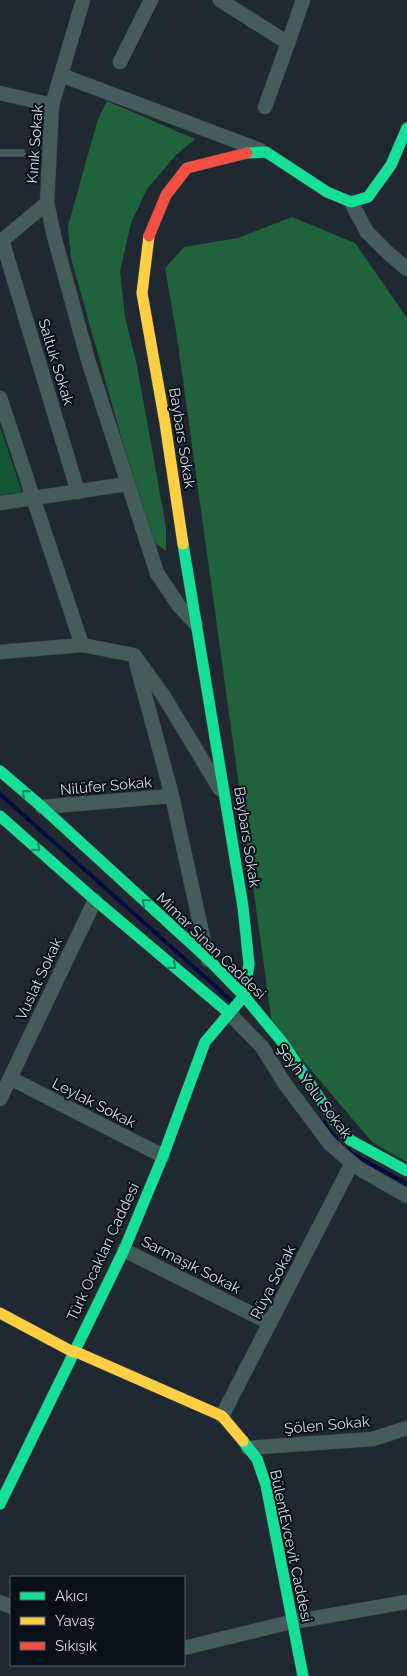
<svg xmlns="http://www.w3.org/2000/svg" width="407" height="1676" font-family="Raleway,sans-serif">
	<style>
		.green { fill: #125632 }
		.forest { fill: #20623c }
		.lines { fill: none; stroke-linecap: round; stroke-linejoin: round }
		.stream { stroke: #030c3d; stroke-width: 4 }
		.lane-casing { stroke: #3e454d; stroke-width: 8 }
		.street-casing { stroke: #3e454d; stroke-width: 15 }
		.fast-casing { stroke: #3e454d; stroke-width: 12 }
		.slow-casing { stroke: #3e454d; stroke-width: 12 }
		.jam-casing { stroke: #3e454d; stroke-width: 12 }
		.lane { stroke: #445d5a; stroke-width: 7 }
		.street { stroke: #445d5a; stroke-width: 14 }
		.fast { stroke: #16e098; stroke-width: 11 }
		.slow { stroke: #ffcf43; stroke-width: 11 }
		.jam { stroke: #f24e42; stroke-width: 11 }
		.oneway { stroke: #10825e }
		.labels { text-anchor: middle; stroke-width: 4; stroke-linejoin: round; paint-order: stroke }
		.street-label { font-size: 15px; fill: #d0dae6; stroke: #091018 }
	</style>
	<rect width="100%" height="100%" fill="#202932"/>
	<path class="green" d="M0,426L22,492L0,495Z"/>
	<g class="forest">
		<path d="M107,101L195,139L176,155L147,189L131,223L120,271L125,318L137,366L166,527V551L155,543L122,440L71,258L68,226L98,119Z"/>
		<path d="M292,217L355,243L407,318V1162L372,1142L272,1024L177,337L165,268L184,247L238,238Z"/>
	</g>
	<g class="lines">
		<g class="stream">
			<path d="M0,794L233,1002"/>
			<path d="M324,1122L329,1131L337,1138"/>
			<path d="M347,1148L351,1153L407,1184"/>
		</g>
		<defs>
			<path id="lane" d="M0,153H22"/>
			<g id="street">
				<path d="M220,0L288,43L303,0"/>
				<path d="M120,62L151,0"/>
				<path d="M61,75L260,150"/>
				<path d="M0,93L52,105"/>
				<path d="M265,107L288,43"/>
				<path d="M351,202L367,232L388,253L407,269"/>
				<path d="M47,203L54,236L88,360L157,573L179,606L196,624"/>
				<path d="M2,240L78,492"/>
				<path d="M0,242L47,203L52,105L83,0"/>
				<path d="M0,398L82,645L134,655L163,695L220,789"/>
				<path d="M0,503L127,484"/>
				<path d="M0,652L82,645"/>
				<path d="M136,662L172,796L208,960"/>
				<path d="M42,807L172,796"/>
				<path d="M229,1013L262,1047L285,1084L330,1144L358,1168L407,1196"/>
				<path d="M10,1078L163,1156"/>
				<path d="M0,1099L95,900"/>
				<path d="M124,1250L270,1323"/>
				<path d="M222,1416L352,1163"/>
				<path d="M248,1448L373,1439L407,1428"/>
				<path d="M0,1602L11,1607"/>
				<path d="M184,1648L287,1623L407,1602"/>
			</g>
			<g id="fast">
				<path d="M247,153L266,152L327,192L351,202L368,197L391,165L407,128"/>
				<path d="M183,544L243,907L249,964L244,996"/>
				<path d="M0,771L42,807L209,960L244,996L283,1043L334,1120L350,1140L407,1171"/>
				<path d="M0,816L95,900L229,1013"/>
				<path d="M243,1441L257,1459L266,1485L303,1676"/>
				<path d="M0,1504L124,1250L163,1156L205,1042L244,996"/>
			</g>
			<g id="slow">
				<path d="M149,236L142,293L165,423L183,544"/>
				<path d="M0,1313L73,1352"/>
				<path d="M74,1351L222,1416L243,1441"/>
			</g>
			<path id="jam" d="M149,236L166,195L187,168L247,153"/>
		</defs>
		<use href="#lane" class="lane-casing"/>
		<use href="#street" class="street-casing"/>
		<use href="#fast" class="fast-casing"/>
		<use href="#slow" class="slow-casing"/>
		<use href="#jam" class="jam-casing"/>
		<use href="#lane" class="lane"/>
		<use href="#street" class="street"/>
		<use href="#fast" class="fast"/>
		<use href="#slow" class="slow"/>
		<use href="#jam" class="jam"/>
	</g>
	<defs><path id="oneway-chevron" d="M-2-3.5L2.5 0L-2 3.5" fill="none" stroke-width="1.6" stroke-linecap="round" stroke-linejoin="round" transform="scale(1.25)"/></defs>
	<g class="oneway">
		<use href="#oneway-chevron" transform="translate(25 793) rotate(-139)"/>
		<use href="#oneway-chevron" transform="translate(37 848) rotate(41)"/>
		<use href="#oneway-chevron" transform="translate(145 902) rotate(-137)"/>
		<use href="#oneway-chevron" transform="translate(173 966) rotate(40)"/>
	</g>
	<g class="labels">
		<g class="street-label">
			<text transform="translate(35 144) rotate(-86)" y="5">Kınık Sokak</text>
			<text transform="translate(56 362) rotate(73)" y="5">Saltuk Sokak</text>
			<text transform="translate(182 438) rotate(81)" y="5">Baybars Sokak</text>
			<text transform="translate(106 786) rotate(-5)" y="5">Nilüfer Sokak</text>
			<text transform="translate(247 837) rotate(81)" y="5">Baybars Sokak</text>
			<text transform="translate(211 946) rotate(44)" y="5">Mimar Sinan Caddesi</text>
			<text transform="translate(39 979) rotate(-65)" y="5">Vuslat Sokak</text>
			<text transform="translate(314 1091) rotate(53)" y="5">Şeyh Yolu Sokak</text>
			<text transform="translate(94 1103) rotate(27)" y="5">Leylak Sokak</text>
			<text transform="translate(103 1252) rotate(-65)" y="5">Türk Ocakları Caddesi</text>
			<text transform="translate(191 1265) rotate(27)" y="5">Sarmaşık Sokak</text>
			<text transform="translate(273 1282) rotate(-63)" y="5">Rüya Sokak</text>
			<text transform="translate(327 1425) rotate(-5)" y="5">Şölen Sokak</text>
			<text transform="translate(291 1546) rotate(78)" y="5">BülentEvcevit Caddesi</text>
		</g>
	</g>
	<rect x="10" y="1576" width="175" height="90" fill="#091018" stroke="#59616a"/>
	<rect x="20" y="1592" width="25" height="8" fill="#16e098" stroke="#59616a"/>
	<text x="55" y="1601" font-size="15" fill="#d0dae6">Akıcı</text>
	<rect x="20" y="1617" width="25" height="8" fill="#ffcf43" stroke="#59616a"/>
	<text x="55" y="1626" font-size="15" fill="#d0dae6">Yavaş</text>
	<rect x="20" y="1642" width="25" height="8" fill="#f24e42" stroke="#59616a"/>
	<text x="55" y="1651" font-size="15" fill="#d0dae6">Sıkışık</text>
</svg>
